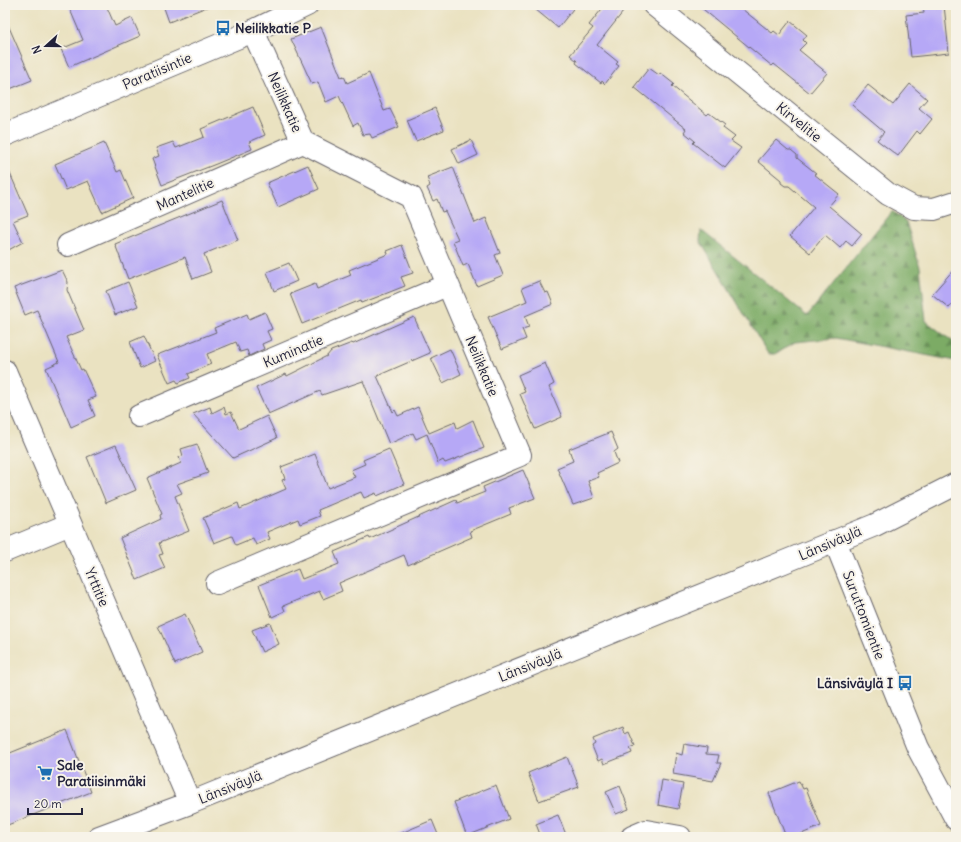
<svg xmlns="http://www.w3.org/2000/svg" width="961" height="842" font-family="Delius,sans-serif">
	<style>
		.forest { fill: url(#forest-firs); stroke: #4f6650 }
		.building { fill: #b6a8f6 }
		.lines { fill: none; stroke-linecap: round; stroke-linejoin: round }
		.minor-casing { stroke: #68656a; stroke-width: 24 }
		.major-casing { stroke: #68656a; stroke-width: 24 }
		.minor { stroke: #fff; stroke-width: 22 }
		.major { stroke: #fff; stroke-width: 22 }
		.labels { text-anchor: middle; stroke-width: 4; stroke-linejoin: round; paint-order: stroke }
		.poi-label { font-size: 14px; font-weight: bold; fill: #22223b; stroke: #f7f3e8; text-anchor: start }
		.street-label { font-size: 14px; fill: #22223b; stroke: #f7f3e8 }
	</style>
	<defs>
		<pattern id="forest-firs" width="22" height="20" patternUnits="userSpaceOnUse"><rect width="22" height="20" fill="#7cab65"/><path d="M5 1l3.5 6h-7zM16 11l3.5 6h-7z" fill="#658b54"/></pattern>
	</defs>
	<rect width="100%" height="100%" fill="#f7f3e8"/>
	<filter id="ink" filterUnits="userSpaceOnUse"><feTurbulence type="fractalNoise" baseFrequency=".025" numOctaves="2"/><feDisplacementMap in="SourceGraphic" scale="8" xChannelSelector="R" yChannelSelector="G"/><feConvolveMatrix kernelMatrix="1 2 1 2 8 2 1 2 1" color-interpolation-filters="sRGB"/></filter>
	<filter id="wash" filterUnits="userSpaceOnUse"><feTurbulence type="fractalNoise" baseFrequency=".012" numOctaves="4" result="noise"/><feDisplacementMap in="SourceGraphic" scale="16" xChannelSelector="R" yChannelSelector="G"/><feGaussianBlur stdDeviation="0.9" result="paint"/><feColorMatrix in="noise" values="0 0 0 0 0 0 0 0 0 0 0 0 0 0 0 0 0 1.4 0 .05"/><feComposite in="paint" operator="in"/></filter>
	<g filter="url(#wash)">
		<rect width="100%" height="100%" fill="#eae2c1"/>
		<path class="forest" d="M892,211L906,222L920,267L926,321L956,344V361L836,338L795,342L775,354H768L700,241L701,230L807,316Z"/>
		<g id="blocks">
			<g class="building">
				<path d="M68,5H106L115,26L132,18L140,36L69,67L61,49L83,40Z"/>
				<path d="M163,5H209V6L169,22Z"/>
				<path d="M530,5H576L558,28Z"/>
				<path d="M605,5H614L623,12L597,45L618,62L616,64L619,66L605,84L602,81L601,83L576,63L577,61L570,55L593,28L589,25Z"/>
				<path d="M698,5H737L772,33L774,31L779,35L790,21L807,35L803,40L806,43L799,50L827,73L810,93L774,64L772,66Z"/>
				<path d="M923,5H944L949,53L911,57L906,15L924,13Z"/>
				<path d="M5,18L32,80L5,91Z"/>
				<path d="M321,27L341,77L344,76L347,83L369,73L384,111L390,109L399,127L372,138L370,134L363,135L358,123L353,126L339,96L326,102L318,82L312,84L291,39Z"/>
				<path d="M649,68L659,75L660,73L674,84L672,86L707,115L709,113L725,125L723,128L735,137L731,141L741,148L725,168L693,143L695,141L684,132L686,129L634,87Z"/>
				<path d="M910,84L927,99L919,108L932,119L920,134L917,131L898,156L877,140L884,132L852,105L868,85L893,105Z"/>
				<path d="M253,107L265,135L249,142L252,149L216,164L162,185L152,159L159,156L156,148L173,142L176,148L204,137L201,129Z"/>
				<path d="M435,108L444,130L416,141L407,120Z"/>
				<path d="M471,140L478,155L459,164L452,149Z"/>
				<path d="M776,140L788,150H791L797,155V158L816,173L814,174L839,194L829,206L862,234L852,246L846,241L840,248L825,235L810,253L790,236L814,207L789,186H785L781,183V180L758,161Z"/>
				<path d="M104,143L117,172L121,170L133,198L102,212L88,181L66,190L55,164Z"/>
				<path d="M5,162L28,215L13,221L23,242L5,252Z"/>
				<path d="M308,165L319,189L278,207L267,183Z"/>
				<path d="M453,167L475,223L486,218L500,253L495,255L503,275L477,286L468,264L463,266L453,241L458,239L445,211L442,212L437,199L433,201L427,188L430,186L427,177Z"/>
				<path d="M222,200L238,240L204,254L211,272L193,279L185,257L128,279L115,244Z"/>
				<path d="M402,245L413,273L401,277L405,286L362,303L361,300L302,324L290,294L315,284L317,289L351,275L349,270L388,254L387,251Z"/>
				<path d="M289,263L297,281L274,291L267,272Z"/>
				<path d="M956,267V300L949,308L932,294Z"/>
				<path d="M62,270L68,282L67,290L84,330L66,337L81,370L83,369L96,397L88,400L95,416L71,427L46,368L59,362L37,310L25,315L14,288Z"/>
				<path d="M539,281L545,293L548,292L553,304L525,316L529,327L522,329L526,339L502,349L488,317L527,301L522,288Z"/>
				<path d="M128,282L138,306L115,315L106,291Z"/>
				<path d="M265,312L272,329L267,331L271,340L262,344L264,349L249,356L247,350L240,352L236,342L207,354L211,364L188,374L190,378L178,383L176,380L169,383L157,355L216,332L214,328L247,314L249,319Z"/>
				<path d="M414,317L430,353L377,376L393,412L395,410L398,416L418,407L429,433L455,422L457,428L473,420L484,448L445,463L443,460L438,463L427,434L416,439L413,433L389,444L363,381L322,395L320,391L268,414L256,388L286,374L287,376L327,356L331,351L352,343L353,344Z"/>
				<path d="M144,336L155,361L140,368L130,342Z"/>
				<path d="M450,349L461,374L443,383L431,358Z"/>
				<path d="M545,363L554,384L549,387L562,417L535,429L520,394L525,392L518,375Z"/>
				<path d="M210,407L212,413L224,407L226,414L231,412L239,429L267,416L277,438L233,458L193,414Z"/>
				<path d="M611,432L618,449L614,452L618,463L597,473L599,477L588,481L594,498L573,505L557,468L573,461L569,449Z"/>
				<path d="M197,444L208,473L177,484L182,493L175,496L189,531L159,543L163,554L159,555L165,568L137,580L120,538L161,519L160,515L162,514L147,478L181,463L179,457L183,456L181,449Z"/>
				<path d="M116,445L136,490L106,503L87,457Z"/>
				<path d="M389,449L404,484L377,496L376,493L364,498L361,492L318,510L320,516L300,524L298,519L267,532L270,539L256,545L253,538L236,545L232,536L214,543L203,518L238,503L240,509L286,489L282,480L285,479L281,467L315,454L328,488L355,477L351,470L365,464L363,460Z"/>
				<path d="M523,470L535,498L509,508L511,514L470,531L472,537L408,565L404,555L339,583L342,591L323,599L319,591L283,606L285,611L272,617L259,585L298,569L302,579L339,564L334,552L369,537L370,539L456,500L457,503L485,492L483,487Z"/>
				<path d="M185,614L202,652L175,664L158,626Z"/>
				<path d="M270,623L279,644L262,652L252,630Z"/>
				<path d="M623,727L625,734L629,732L635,746L630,748L632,753L604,764L602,759L598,761L592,746L595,744L593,739Z"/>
				<path d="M67,730L91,792L5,826V755Z"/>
				<path d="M684,744L707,748L706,754L719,755L717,763H721L713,781L673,774L676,753L682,755Z"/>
				<path d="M567,757L579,787L539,801L528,773Z"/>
				<path d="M662,780L683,784L678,809L658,805Z"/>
				<path d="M799,781L803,789L806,788L821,826L794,837H786L769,793Z"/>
				<path d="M496,785L509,819L467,836L454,802Z"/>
				<path d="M620,786L629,809L616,814L606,792Z"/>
				<path d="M558,815L567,837H541L536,824Z"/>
				<path d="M432,820L439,837H392Z"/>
			</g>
		</g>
	</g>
	<g filter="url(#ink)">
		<use href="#blocks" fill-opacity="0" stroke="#68656a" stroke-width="1"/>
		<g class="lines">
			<defs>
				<g id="minor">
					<path d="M654,5L888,194L914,208L934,209L956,202"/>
					<path d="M5,135L253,31L307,5"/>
					<path d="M68,245L303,142"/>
					<path d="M5,371L190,803"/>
					<path d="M139,416L447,285"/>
					<path d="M835,541L918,748L956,819"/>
					<path d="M5,551L70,524"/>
					<path d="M217,583L520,455L411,197L303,142L253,31"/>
					<path d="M632,837L646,831L680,837"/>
				</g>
				<path id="major" d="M99,837L190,803L784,562L875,525L956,484"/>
			</defs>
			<use href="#minor" class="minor-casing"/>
			<use href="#major" class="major-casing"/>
			<use href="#minor" class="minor"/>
			<use href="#major" class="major"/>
		</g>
	</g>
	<defs>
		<symbol id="bus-bare" viewBox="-9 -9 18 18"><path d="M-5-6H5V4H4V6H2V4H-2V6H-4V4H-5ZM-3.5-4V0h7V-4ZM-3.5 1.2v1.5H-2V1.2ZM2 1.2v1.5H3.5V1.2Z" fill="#1f6fb2" stroke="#f7f3e8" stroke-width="2.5" paint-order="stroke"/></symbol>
		<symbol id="supermarket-bare" viewBox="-9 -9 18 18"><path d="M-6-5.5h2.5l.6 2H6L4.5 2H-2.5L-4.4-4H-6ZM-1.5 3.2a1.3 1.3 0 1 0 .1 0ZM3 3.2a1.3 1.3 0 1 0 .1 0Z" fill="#1f6fb2" stroke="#f7f3e8" stroke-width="2.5" paint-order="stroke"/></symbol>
	</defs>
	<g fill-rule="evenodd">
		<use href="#bus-bare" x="212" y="17" width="22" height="22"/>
		<use href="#bus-bare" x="894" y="672" width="22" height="22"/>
		<use href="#supermarket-bare" x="34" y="762" width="22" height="22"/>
	</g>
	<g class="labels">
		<g class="poi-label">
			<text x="235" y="33">Neilikkatie P</text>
			<text x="893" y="688" text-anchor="end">Länsiväylä I</text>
			<text x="57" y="770">Sale<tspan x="57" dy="16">Paratiisinmäki</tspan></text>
		</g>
		<g class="street-label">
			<text transform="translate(157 71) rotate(-23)" y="5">Paratiisintie</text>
			<text transform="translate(285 102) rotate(66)" y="5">Neilikkatie</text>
			<text transform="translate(799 122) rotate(39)" y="5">Kirvelitie</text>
			<text transform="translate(185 194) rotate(-24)" y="5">Mantelitie</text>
			<text transform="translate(293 351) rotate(-23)" y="5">Kuminatie</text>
			<text transform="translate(482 366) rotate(67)" y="5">Neilikkatie</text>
			<text transform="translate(830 543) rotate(-23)" y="5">Länsiväylä</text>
			<text transform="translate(97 587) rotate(67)" y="5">Yrttitie</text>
			<text transform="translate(864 615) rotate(69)" y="5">Suruttomientie</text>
			<text transform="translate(530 665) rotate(-22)" y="5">Länsiväylä</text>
			<text transform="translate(230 787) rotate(-22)" y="5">Länsiväylä</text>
		</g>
	</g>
	<rect width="961" height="842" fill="none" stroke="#f7f3e8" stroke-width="20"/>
	<g transform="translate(46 46) rotate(249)" stroke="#f7f3e8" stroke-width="3" paint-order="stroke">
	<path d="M0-3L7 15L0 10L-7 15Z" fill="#22223b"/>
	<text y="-6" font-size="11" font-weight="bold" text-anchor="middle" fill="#22223b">N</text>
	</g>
	<path d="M28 808v6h54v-6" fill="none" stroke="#22223b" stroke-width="2"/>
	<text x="34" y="808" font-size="12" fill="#22223b" stroke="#f7f3e8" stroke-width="3" paint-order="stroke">20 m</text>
</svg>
